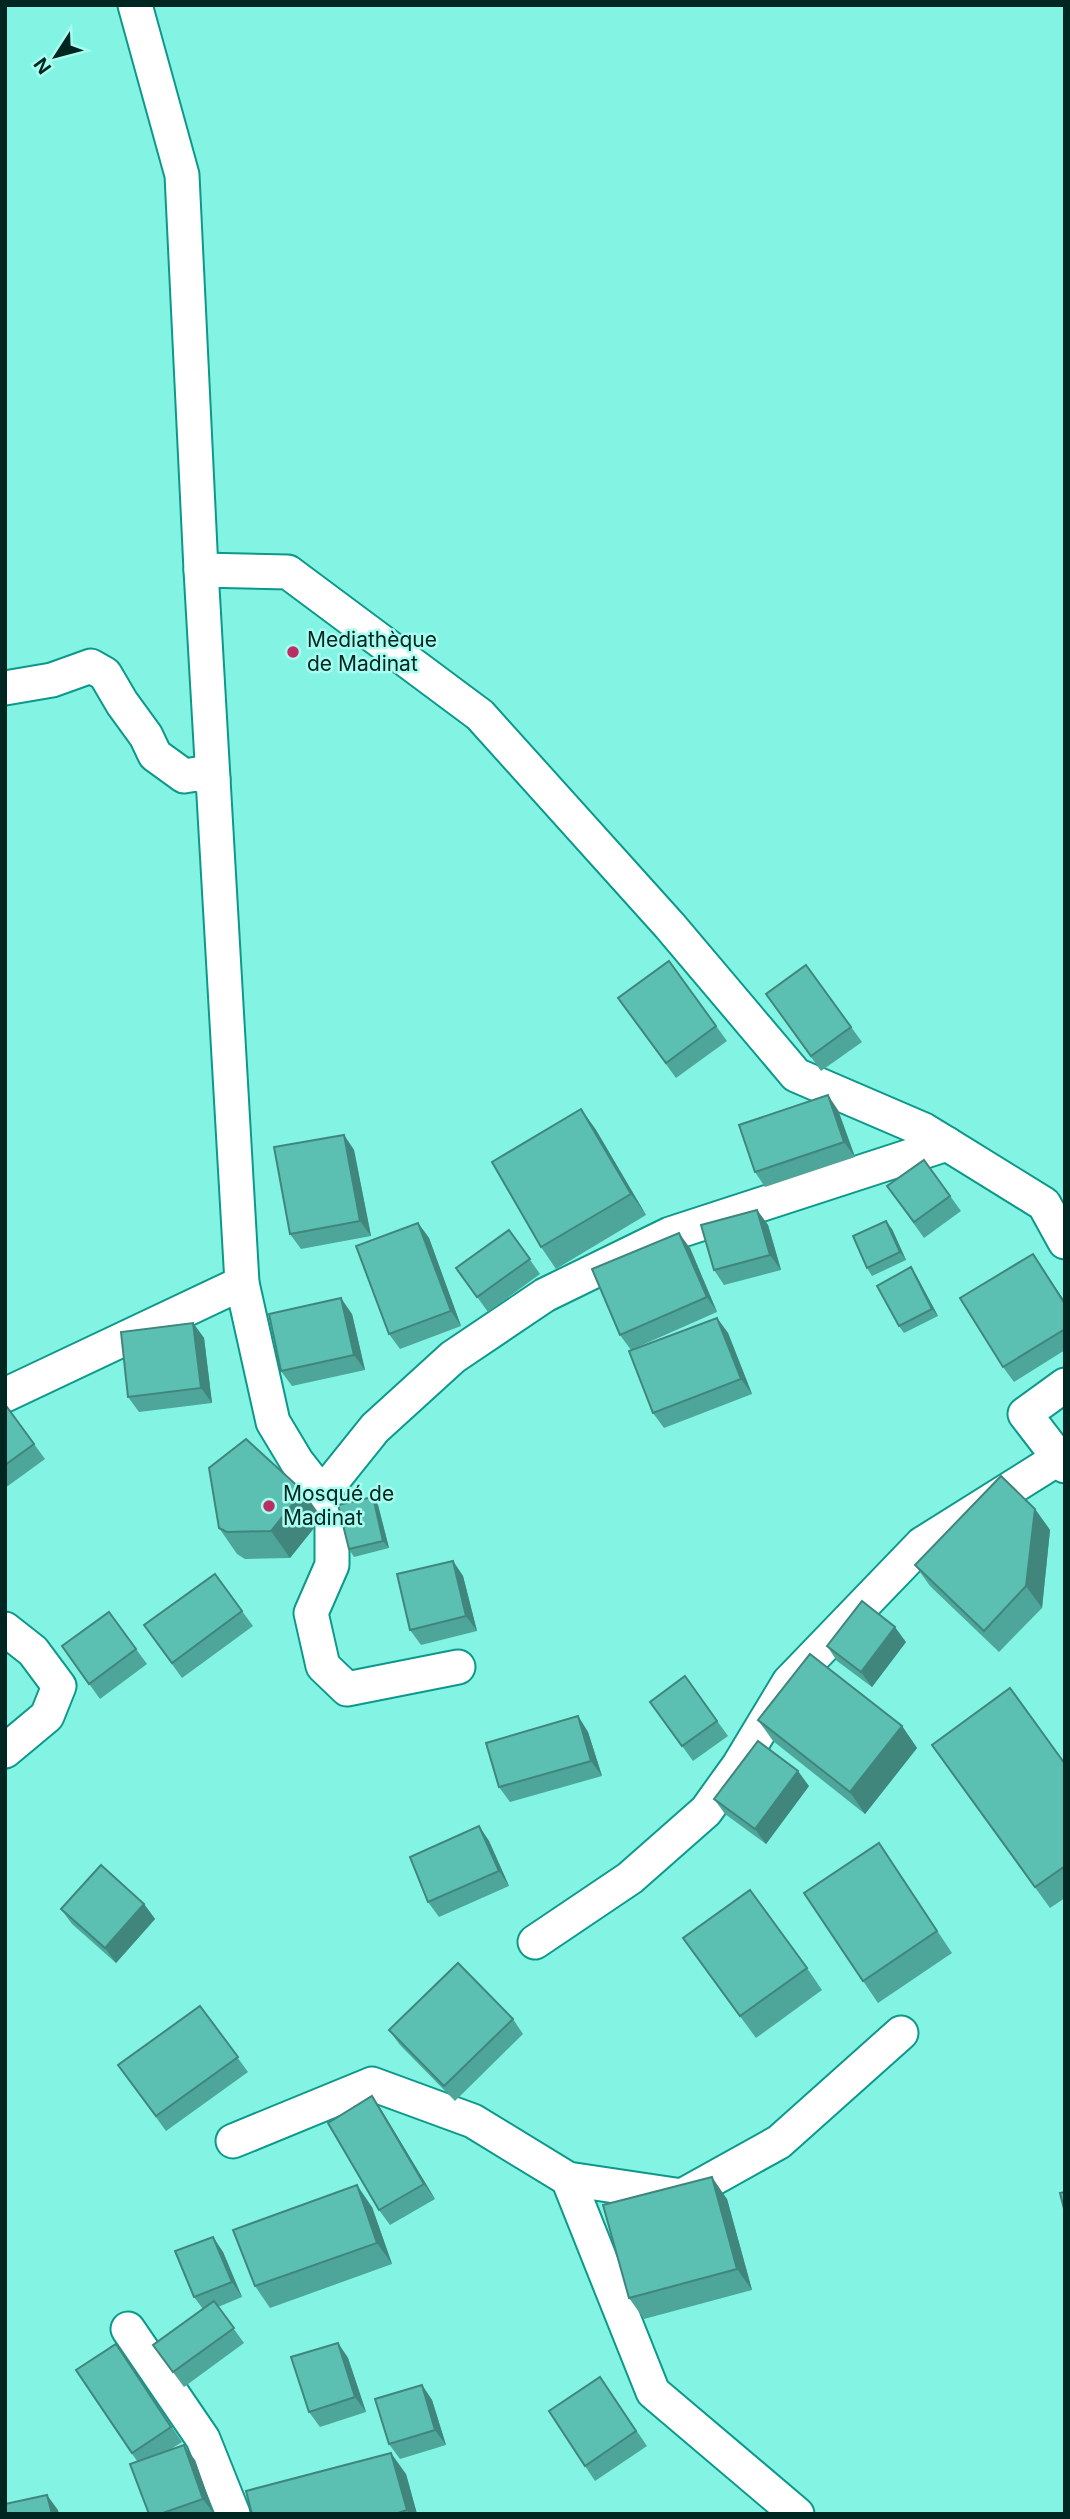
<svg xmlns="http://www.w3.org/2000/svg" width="1070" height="2519" font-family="Inter,sans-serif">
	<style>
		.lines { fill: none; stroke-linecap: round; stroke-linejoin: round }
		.minor-casing { stroke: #0d988b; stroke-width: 37 }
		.minor { stroke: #fff; stroke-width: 33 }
		.wall { fill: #4ea599 }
		.shaded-wall { fill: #40867d }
		.building { fill: #5bc0b2; stroke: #40867d; stroke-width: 2 }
		.poi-dot { fill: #ba2e62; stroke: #a7fdf0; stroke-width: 2.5 }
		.labels { text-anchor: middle; stroke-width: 5; stroke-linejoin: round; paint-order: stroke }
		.poi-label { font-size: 21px; fill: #002621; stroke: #a7fdf0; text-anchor: start }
	</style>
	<rect width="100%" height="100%" fill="#83f4e4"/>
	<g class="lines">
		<defs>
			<g id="minor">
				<path d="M135,5L182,175L201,570L242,1283L273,1422L297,1462L322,1494L332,1525V1565L311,1613L323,1666L347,1689L458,1667"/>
				<path d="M201,570L288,572L480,715L670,926L796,1075L924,1130L947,1144L1044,1204L1065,1242"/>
				<path d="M5,688L52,680L91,666L105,674L122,703L146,736L155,755L184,776L197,774L213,779"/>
				<path d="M1065,1385L1025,1414L1065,1466"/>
				<path d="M5,1395L242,1283"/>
				<path d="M322,1494L375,1428L453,1357L545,1295L670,1234L947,1144"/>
				<path d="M5,1629L33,1651L59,1686L47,1716L5,1751"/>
				<path d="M535,1942L630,1878L706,1811L739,1765L789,1682L922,1544L1059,1458"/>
				<path d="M233,2141L372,2084L473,2121L568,2179L682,2196L779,2142L901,2033"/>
				<path d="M568,2179L653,2392L797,2514"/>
				<path d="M128,2329L203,2439L233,2514"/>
			</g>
		</defs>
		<use href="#minor" class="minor-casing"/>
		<use href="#minor" class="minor"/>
	</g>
	<g class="wall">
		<path d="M669,961L727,1041L676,1078L618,998Z"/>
		<path d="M806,965L862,1042L821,1071L766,994Z"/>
		<path d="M581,1109L596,1130L646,1215L556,1269L541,1247Z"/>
		<path d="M838,1110L855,1157L765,1187L755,1172Z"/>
		<path d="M344,1135L354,1150L371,1236L301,1249L290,1234Z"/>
		<path d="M924,1160L961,1211L924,1238L887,1186Z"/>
		<path d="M757,1210L768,1225L781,1270L724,1285L714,1270Z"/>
		<path d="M418,1223L429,1238L461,1326L400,1349L389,1334Z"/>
		<path d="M892,1229L906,1260L872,1276L867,1268Z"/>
		<path d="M509,1230L540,1274L488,1312L456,1268Z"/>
		<path d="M690,1248L717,1312L631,1350L620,1335Z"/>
		<path d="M1033,1254L1065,1302V1350L1014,1382L1003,1367Z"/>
		<path d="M911,1267L916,1275L938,1316L904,1333L899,1326Z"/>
		<path d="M352,1314L365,1370L292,1386L281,1371Z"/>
		<path d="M717,1318L728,1333L752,1394L664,1428L653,1413Z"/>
		<path d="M193,1323L204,1338L212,1403L139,1412L128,1397Z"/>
		<path d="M7,1407L45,1459L5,1488V1408Z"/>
		<path d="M378,1505L389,1548L354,1557L349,1549Z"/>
		<path d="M1035,1509L1050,1530L1042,1608L999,1652L930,1586L915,1565Z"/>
		<path d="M322,1518L290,1558L245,1559L237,1554L219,1528Z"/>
		<path d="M453,1561L463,1576L477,1631L421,1645L410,1630Z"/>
		<path d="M242,1611L253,1626L182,1678L144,1625Z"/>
		<path d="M109,1612L147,1664L100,1699L62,1646Z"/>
		<path d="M906,1642L872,1687L837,1661L827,1646Z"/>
		<path d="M685,1676L728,1736L693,1761L650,1702Z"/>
		<path d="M578,1716L588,1732L602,1776L510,1802L499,1787Z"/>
		<path d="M758,1720L902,1726L917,1748L865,1814L773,1741Z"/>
		<path d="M1065,1764V1898L1050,1908L947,1766Z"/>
		<path d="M809,1786L766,1844L725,1814L714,1799Z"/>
		<path d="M479,1826L489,1841L509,1886L439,1917L428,1902Z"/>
		<path d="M879,1843L952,1953L878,2003L863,1981Z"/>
		<path d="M144,1904L155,1919L116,1963L72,1924L61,1909Z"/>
		<path d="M698,1959L807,1968L822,1990L756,2038Z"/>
		<path d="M200,2006L248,2072L166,2131L118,2065Z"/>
		<path d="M513,2019L523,2034L455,2101L400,2045L389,2030Z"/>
		<path d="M372,2096L382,2111L435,2199L390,2225L379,2210Z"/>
		<path d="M727,2199L752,2290L644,2319L629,2298Z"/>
		<path d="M372,2207L392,2264L270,2308L255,2286Z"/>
		<path d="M213,2237L223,2252L242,2297L218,2307L244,2343L184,2387L153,2345L203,2309L194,2297Z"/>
		<path d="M338,2343L348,2358L366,2412L320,2427L309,2412Z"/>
		<path d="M116,2344L182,2442L171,2449L195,2460L214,2514H149L137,2461L76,2370Z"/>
		<path d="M600,2377L647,2446L595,2481L585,2466Z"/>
		<path d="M422,2385L432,2400L446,2445L400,2459L389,2444Z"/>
		<path d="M406,2474L417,2514H252Z"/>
	</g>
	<g class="shaded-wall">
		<path d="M828,1095L838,1110L855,1157L844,1142Z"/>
		<path d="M581,1109L596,1130L646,1215L631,1194Z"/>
		<path d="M344,1135L354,1150L371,1236L360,1221Z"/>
		<path d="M757,1210L768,1225L781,1270L770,1255Z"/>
		<path d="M886,1221L892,1229L906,1260L900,1252Z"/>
		<path d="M418,1223L429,1238L461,1326L451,1311Z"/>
		<path d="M679,1233L690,1248L717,1312L707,1297Z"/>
		<path d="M1033,1254L1065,1302V1304Z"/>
		<path d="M911,1267L916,1275L938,1316L932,1309Z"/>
		<path d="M341,1298L352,1314L365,1370L354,1355Z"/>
		<path d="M717,1318L728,1333L752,1394L741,1379Z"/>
		<path d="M193,1323L204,1338L212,1403L201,1388Z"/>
		<path d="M303,1491L322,1518L290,1558L271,1531Z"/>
		<path d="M373,1497L378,1505L389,1548L383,1541Z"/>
		<path d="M1035,1509L1050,1530L1042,1608L1026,1586Z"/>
		<path d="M453,1561L463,1576L477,1631L466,1616Z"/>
		<path d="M895,1627L906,1642L872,1687L861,1672Z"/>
		<path d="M578,1716L588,1732L602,1776L591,1761Z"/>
		<path d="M902,1726L917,1748L865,1814L850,1792Z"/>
		<path d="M798,1771L809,1786L766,1844L755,1829Z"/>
		<path d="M479,1826L489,1841L509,1886L499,1871Z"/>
		<path d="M144,1904L155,1919L116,1963L105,1948Z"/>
		<path d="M372,2096L382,2111L435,2199L424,2184Z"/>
		<path d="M712,2177L727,2199L752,2290L737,2269Z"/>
		<path d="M357,2185L372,2207L392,2264L377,2243Z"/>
		<path d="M213,2237L223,2252L242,2297L232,2282Z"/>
		<path d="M338,2343L348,2358L366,2412L355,2397Z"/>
		<path d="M422,2385L432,2400L446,2445L435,2430Z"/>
		<path d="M184,2445L195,2460L214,2514L203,2499Z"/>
		<path d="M391,2453L406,2474L417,2514H410L407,2510Z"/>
		<path d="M47,2495L58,2510L59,2514H52Z"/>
	</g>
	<g class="building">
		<path d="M669,961L716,1026L666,1063L618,998Z"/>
		<path d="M806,965L851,1027L811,1056L766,994Z"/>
		<path d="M828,1095L844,1142L755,1172L739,1125Z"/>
		<path d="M581,1109L631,1194L541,1247L492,1162Z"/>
		<path d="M344,1135L360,1221L290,1234L274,1147Z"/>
		<path d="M924,1160L950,1196L914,1222L887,1186Z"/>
		<path d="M757,1210L770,1255L714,1270L701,1225Z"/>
		<path d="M886,1221L900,1252L867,1268L853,1236Z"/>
		<path d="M418,1223L451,1311L389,1334L356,1246Z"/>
		<path d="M509,1230L530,1259L477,1297L456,1268Z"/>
		<path d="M679,1233L707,1297L620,1335L592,1269Z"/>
		<path d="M1033,1254L1065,1304V1329L1003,1367L960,1298Z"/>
		<path d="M911,1267L932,1309L899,1326L877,1286Z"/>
		<path d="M341,1298L354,1355L281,1371L269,1314Z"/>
		<path d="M717,1318L741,1379L653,1413L629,1351Z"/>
		<path d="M193,1323L201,1388L128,1397L121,1332Z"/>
		<path d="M7,1407L34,1444L5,1465V1408Z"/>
		<path d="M246,1439L303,1491L271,1531L227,1532L219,1528L209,1468Z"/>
		<path d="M1001,1476L1035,1509L1026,1586L984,1631L915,1565Z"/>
		<path d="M373,1497L383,1541L349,1549L338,1505Z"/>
		<path d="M453,1561L466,1616L410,1630L397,1574Z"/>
		<path d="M215,1574L242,1611L172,1663L144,1625Z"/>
		<path d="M862,1601L895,1627L861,1672L827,1646Z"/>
		<path d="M109,1612L136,1649L89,1684L62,1646Z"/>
		<path d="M810,1654L902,1726L850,1792L758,1720Z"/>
		<path d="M685,1676L717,1721L682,1746L650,1702Z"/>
		<path d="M1010,1688L1065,1764V1866L1035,1887L932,1745Z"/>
		<path d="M578,1716L591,1761L499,1787L486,1743Z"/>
		<path d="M758,1741L798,1771L755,1829L714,1799Z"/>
		<path d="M479,1826L499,1871L428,1902L410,1857Z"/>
		<path d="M879,1843L937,1931L863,1981L804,1893Z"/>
		<path d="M101,1865L144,1904L105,1948L61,1909Z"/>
		<path d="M750,1890L807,1968L740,2016L683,1938Z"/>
		<path d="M458,1963L513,2019L444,2086L389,2030Z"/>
		<path d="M200,2006L238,2057L156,2116L118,2065Z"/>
		<path d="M372,2096L424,2184L379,2210L328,2123Z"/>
		<path d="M712,2177L737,2269L629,2298L603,2205Z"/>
		<path d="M357,2185L377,2243L255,2286L233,2230Z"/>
		<path d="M1065,2192V2213L1060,2193Z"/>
		<path d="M213,2237L232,2282L194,2297L175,2251Z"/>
		<path d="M214,2301L234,2328L173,2372L153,2345Z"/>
		<path d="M338,2343L355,2397L309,2412L291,2357Z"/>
		<path d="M116,2344L171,2427L132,2453L76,2370Z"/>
		<path d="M600,2377L636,2431L585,2466L549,2411Z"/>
		<path d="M422,2385L435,2430L389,2444L375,2399Z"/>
		<path d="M184,2445L203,2499L160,2514H149L130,2464Z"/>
		<path d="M391,2453L407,2510L395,2514H252L246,2491Z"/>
		<path d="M47,2495L52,2514H5V2504Z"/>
	</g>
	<g class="poi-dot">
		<circle cx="293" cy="652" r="7"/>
		<circle cx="269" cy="1506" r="7"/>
	</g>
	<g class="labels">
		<g class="poi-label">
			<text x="307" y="647">Mediathèque<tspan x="307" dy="24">de Madinat</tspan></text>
			<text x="283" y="1501">Mosqué de<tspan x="283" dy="24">Madinat</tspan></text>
		</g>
	</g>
	<rect width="1070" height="2519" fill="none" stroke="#002621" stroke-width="14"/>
	<g transform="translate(56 56) rotate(234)" stroke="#a7fdf0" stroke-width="5" paint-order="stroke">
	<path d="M0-5L12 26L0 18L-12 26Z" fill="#002621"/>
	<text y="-10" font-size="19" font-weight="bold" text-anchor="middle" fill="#002621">N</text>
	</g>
</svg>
